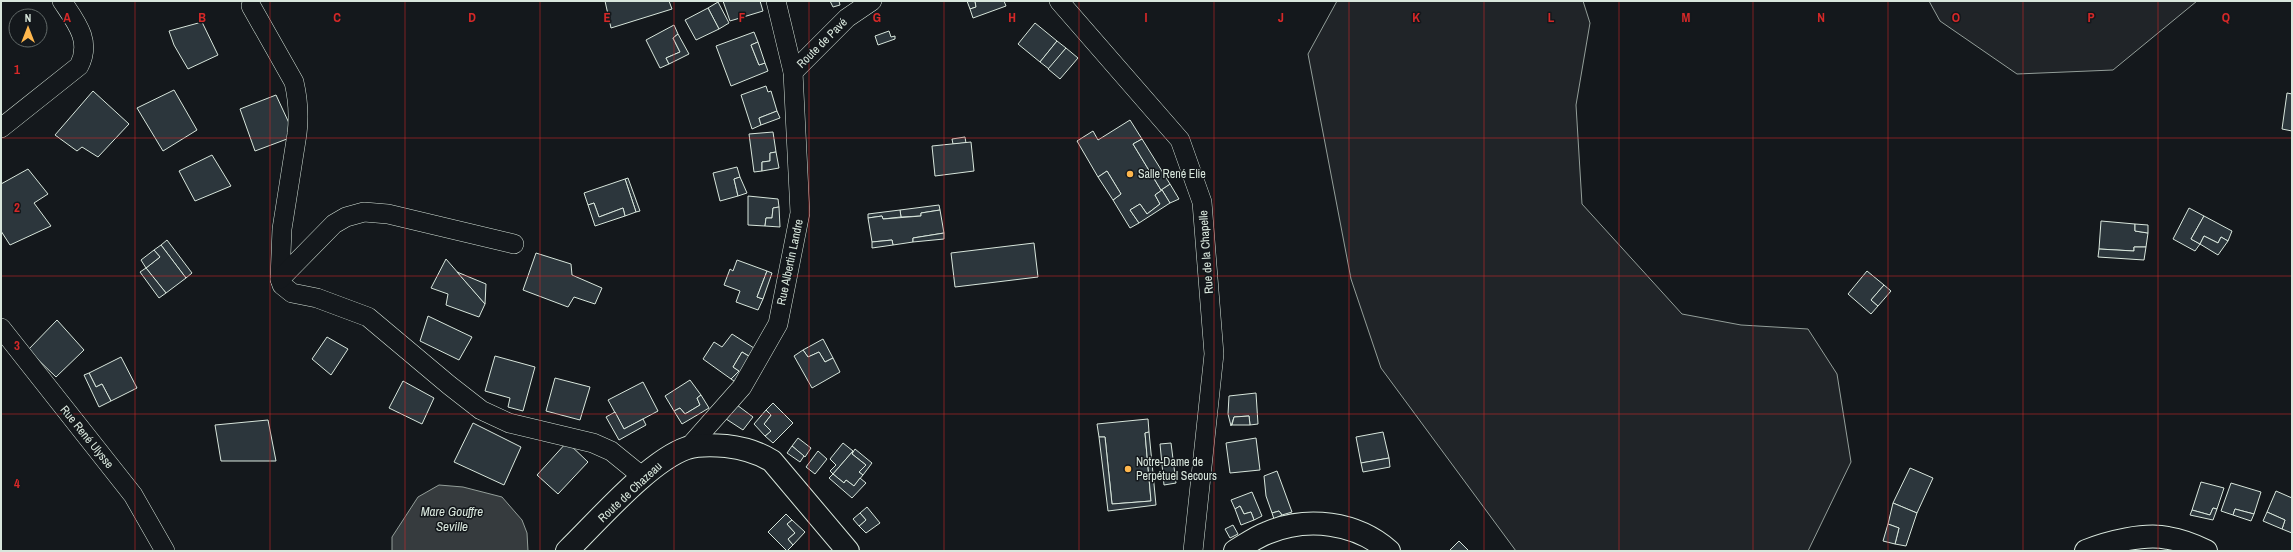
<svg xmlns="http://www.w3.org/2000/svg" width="2293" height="552" font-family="'Archivo Narrow',sans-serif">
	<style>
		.green { fill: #202428; stroke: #939e99 }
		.water { fill: #363b3e; stroke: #939e99 }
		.building { fill: #2c363c; stroke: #d8e6dc }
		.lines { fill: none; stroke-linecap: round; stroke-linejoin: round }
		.street-casing { stroke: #d8e6dc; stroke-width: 20 }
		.secondary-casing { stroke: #d8e6dc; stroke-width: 24 }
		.street { stroke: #14181c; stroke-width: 19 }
		.secondary { stroke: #14181c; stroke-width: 22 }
		.grid { fill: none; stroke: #d62828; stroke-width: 1; stroke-opacity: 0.55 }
		.poi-dot { fill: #ffb74d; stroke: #14181c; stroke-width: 1.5 }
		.labels { text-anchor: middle; stroke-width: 3; stroke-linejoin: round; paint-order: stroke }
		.street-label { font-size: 12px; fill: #d8e6dc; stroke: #14181c }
		.poi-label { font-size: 12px; fill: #d8e6dc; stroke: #14181c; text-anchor: start }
		.water-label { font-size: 13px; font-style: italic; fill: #d8e6dc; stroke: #14181c }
		.grid-label { font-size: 13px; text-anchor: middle; font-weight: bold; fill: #d62828; stroke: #14181c; stroke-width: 3; stroke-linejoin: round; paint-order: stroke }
	</style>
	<rect width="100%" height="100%" fill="#14181c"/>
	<g class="green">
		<path d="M1337,1H1583L1590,23L1576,105L1582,204L1682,314L1741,325L1808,329L1837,374L1851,462L1808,551H1516L1381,368L1351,279L1308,54Z"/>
		<path d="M1929,1H2197L2113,70L2017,74L1940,21Z"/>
	</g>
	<path class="water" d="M439,485L463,487L502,497L522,520L527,533L528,551H392V537L418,497Z"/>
	<g class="building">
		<path d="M605,1H669L672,9L611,28Z"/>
		<path d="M723,1H760L763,11L730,21Z"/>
		<path d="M830,1H839L840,5L833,7Z"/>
		<path d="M967,1H975L976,7L970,9Z"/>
		<path d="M975,1H1004L1006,6L973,18L970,9L976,7Z"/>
		<path d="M718,2L729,23L719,29L708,8Z"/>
		<path d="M708,8L719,29L696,40L685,20Z"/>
		<path d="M202,22L218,55L188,69L174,45L169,31Z"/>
		<path d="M1035,23L1057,41L1040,62L1018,44Z"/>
		<path d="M674,25L678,34L673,38L680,52L666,58L669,64L660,68L646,40Z"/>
		<path d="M889,31L891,37L895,36V39L878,45L875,36Z"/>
		<path d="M754,32L758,42L751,45L759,65L765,63L768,71L731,86L716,46Z"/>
		<path d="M678,34L689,54L669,64L666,58L680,52L673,38Z"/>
		<path d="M1057,41L1066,48L1049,69L1040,62Z"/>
		<path d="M758,42L765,63L759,65L751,45Z"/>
		<path d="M1066,48L1078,58L1060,79L1048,69Z"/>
		<path d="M766,86L768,92L771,91L777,111L759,118L761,125L752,129L741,95Z"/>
		<path d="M174,90L197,130L163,151L137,108Z"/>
		<path d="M93,91L129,124L98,157L82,147L77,151L55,135Z"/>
		<path d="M2287,93L2292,94V131L2282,129Z"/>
		<path d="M276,95L295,136L255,151L240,109Z"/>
		<path d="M777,111L780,118L761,125L759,118Z"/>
		<path d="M1130,120L1142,139L1133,144L1161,190L1170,184L1179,199L1170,203L1162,190L1155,195L1160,204L1147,214L1140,204L1130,210L1139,223L1130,228L1113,200L1121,194L1107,171L1098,177L1077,141L1093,131L1098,140Z"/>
		<path d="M773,132L776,152L770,153V161L762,162V171L754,172L749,134Z"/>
		<path d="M965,137L966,143L953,144L952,139Z"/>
		<path d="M1142,139L1170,184L1161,190L1133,144Z"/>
		<path d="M971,142L974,171L935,176L932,146Z"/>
		<path d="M776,152L779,168L762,171V162L770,161V153Z"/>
		<path d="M212,155L231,186L195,201L179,171Z"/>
		<path d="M737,167L740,177L734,179L738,196L720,201L713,173Z"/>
		<path d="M28,169L48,194L34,203L51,226L10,245L1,231V184Z"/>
		<path d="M1107,171L1121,194L1113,200L1098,177Z"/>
		<path d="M740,177L747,193L738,196L734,179Z"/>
		<path d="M628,178L640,211L636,212L625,179Z"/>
		<path d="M625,179L636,212L625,216L623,208L599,217L594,203L588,205L584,193Z"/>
		<path d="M1162,190L1170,203L1139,223L1130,210L1140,204L1147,214L1160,204L1155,195Z"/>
		<path d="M748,196L778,199L779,207L773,208L772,218H766L765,226L748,225Z"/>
		<path d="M594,203L599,217L623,208L625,216L595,226L588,205Z"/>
		<path d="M939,205L940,210L921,213V216L901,217L900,210Z"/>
		<path d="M779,207L780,227L765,226L766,218H772L773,208Z"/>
		<path d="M2189,208L2204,216L2191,239L2200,244L2195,251L2173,239Z"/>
		<path d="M900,210L901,217L883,219L882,216L868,218V214Z"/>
		<path d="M940,210L944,233L913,238V242L893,245L892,240L872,242L868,218L882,216L883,219L921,216V213Z"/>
		<path d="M2204,216L2232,231L2228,241L2221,237L2218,243L2204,236L2200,244L2191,239Z"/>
		<path d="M2101,221L2135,224V231L2148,233L2146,247H2134V251L2099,249Z"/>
		<path d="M2135,224L2148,225V233L2135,231Z"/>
		<path d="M944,233V239L913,242V238Z"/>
		<path d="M2204,236L2218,243L2221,237L2228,241L2218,255L2200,244Z"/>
		<path d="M167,240L192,273L186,278L161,245Z"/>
		<path d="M892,240L893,245L872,248V242Z"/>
		<path d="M1034,243L1038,277L955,287L951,253Z"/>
		<path d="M161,245L186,278L166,293L146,268L160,257L154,250Z"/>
		<path d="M2134,247H2146L2144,260L2098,257L2099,249L2134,251Z"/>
		<path d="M154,250L160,257L146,268L141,260Z"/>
		<path d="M536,253L571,264L572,275L602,288L595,304L574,297L568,307L523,290Z"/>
		<path d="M446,259L485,304L479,317L446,305L448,294L431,288Z"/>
		<path d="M737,260L767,271L757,297L763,299L758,310L736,302L740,291L724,285L730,269L733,271Z"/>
		<path d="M146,268L166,293L159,298L140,272Z"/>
		<path d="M767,271L772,273L763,299L757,297Z"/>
		<path d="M1867,271L1884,285L1871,300L1878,306L1871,314L1848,294Z"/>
		<path d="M457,272L486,284L485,304Z"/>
		<path d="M1884,285L1891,291L1878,306L1871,300Z"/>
		<path d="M428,316L472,337L459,360L420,341Z"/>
		<path d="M57,320L84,350L56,377L28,350Z"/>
		<path d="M732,334L754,348L749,356L742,352L733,367L739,371L731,379L703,359L714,342L722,347Z"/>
		<path d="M327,337L348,349L331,375L312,359Z"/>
		<path d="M823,339L833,358L825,362L819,352L808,357L803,350Z"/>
		<path d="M803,350L808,357L819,352L825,362L833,358L840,372L812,388L794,356Z"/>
		<path d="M742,352L755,360L737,383L731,379L739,371L733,367Z"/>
		<path d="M495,356L535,367L523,411L508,407L510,398L485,391Z"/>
		<path d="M121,357L137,388L111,401L102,384L96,387L89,373Z"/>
		<path d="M89,373L96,387L102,384L111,401L99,407L84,375Z"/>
		<path d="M555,378L590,387L580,420L546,411Z"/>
		<path d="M690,380L701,395L697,398L700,405L685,414L680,408L674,411L665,396Z"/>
		<path d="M403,381L434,398L422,424L389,408Z"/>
		<path d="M643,382L658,411L624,429L608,400Z"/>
		<path d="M1256,393L1258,424L1250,425L1249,416L1234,417L1231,426L1228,414L1229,396Z"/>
		<path d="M701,395L709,408L682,424L674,411L680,408L685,414L700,405L697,398Z"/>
		<path d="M733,402L753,417L743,430L723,417Z"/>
		<path d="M773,403L793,423L773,443L765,436L771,431L764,424L771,415L766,410Z"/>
		<path d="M766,410L771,415L764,424L771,431L765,436L754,424Z"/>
		<path d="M615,412L624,429L643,419L646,425L619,440L606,417Z"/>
		<path d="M1249,416L1250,425H1232L1234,417Z"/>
		<path d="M1148,419L1149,432L1145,433L1151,501L1112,504L1105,437H1099L1097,424Z"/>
		<path d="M268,420L276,461H221L215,425Z"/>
		<path d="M473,423L521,447L504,485L454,462Z"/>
		<path d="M1149,432L1156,505L1108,511L1099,437H1105L1112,504L1151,501L1145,433Z"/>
		<path d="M1383,432L1389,458L1361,463L1356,437Z"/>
		<path d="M798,438L811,448L805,457L792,446Z"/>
		<path d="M1256,438L1260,470L1230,473L1226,443Z"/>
		<path d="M567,442L588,462L558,494L537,475Z"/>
		<path d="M843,443L853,451L833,474L830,471L836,465L830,459Z"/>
		<path d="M1171,443L1176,483L1164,485L1160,444Z"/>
		<path d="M792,446L804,456L800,462L787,453Z"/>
		<path d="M855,449L872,463L863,475L859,472L866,465L852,454Z"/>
		<path d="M818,451L827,459L815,474L806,467Z"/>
		<path d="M853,451L852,454L866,465L859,472L863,475L854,486L846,480L844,483L833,474Z"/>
		<path d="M1389,458L1390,467L1363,472L1361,463Z"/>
		<path d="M1910,468L1933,478L1917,513L1893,503Z"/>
		<path d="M1277,471L1292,512L1282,515L1279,511L1272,513L1266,496L1264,476Z"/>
		<path d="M833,474L844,483L846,480L854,486L860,478L866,483L852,498L829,478Z"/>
		<path d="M2201,482L2224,488L2217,509L2213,508L2210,515L2192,510Z"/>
		<path d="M2231,483L2261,492L2254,514L2235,509L2233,515L2221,511Z"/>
		<path d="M2276,491L2292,498V533L2282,529L2285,520L2267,512Z"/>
		<path d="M1252,492L1262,516L1254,520L1251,512L1244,514L1240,506L1235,509L1231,500Z"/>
		<path d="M1893,503L1917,513L1906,546L1895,544L1899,528L1888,524Z"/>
		<path d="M1240,506L1244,514L1251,512L1254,520L1241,525L1235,509Z"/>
		<path d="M867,507L880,523L866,533L859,526L866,520L860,513Z"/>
		<path d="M2213,508L2217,509L2213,520L2190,515L2192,510L2210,515Z"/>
		<path d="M2235,509L2254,514L2251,521L2233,515Z"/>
		<path d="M1279,511L1282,515L1274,519L1272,513Z"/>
		<path d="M2267,512L2285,520L2282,529L2263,521Z"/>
		<path d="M860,513L866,520L859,526L853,519Z"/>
		<path d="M786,514L792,520L787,524L795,533L788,539L793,545L787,551L768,532Z"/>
		<path d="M792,520L805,532L793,545L788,539L795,533L787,524Z"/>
		<path d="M1888,524L1899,528L1895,544L1883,541Z"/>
		<path d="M1233,525L1238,534L1230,538L1225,529Z"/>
		<path d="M1459,541L1469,551H1449Z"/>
	</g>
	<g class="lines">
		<defs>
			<g id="street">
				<path d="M1059,1L1180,140L1202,202L1214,354L1193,551"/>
				<path d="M251,6L294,82C298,99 299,117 297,134L282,229L280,279L282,285L292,293L317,298L368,317L449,385L481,410L509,423L593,443L611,451L643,477"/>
				<path d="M793,72L847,18L872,1"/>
				<path d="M1,128L79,66C92,41 76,22 62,1"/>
				<path d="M280,279L334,224L346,217L364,212L388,214L514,244"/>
				<path d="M1,328L133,495L165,551"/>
				<path d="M688,448L742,387L778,324L800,213L793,72L776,1"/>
			</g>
			<g id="secondary">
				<path d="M567,551C598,521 649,461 687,448C700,444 714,445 726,446C743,448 758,452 772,461L848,551"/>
				<path d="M1235,551C1245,545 1256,537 1267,533C1307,516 1356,522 1389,551"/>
				<path d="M2086,551C2108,542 2145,533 2168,538C2181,540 2194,545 2206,551"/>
			</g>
		</defs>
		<use href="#street" class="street-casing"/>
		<use href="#secondary" class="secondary-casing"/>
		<use href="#street" class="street"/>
		<use href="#secondary" class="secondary"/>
	</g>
	<path class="grid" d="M135,1V551M270,1V551M405,1V551M540,1V551M674,1V551M809,1V551M944,1V551M1079,1V551M1214,1V551M1349,1V551M1484,1V551M1619,1V551M1753,1V551M1888,1V551M2023,1V551M2158,1V551M1,138H2292M1,276H2292M1,414H2292"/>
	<g class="poi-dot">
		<circle cx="1130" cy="174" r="4"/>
		<circle cx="1128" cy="469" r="4"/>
	</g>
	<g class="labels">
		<g class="street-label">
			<text transform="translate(822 43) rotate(-45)" y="4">Route de Pavé</text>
			<text transform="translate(1206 252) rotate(-94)" y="4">Rue de la Chapelle</text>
			<text transform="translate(790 262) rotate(-78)" y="4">Rue Albertin Landre</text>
			<text transform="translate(87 437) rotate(51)" y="4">Rue René Ulysse</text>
			<text transform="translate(630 492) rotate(-43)" y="4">Route de Chazeau</text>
		</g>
		<g class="poi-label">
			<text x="1138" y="178">Salle René Elie</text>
			<text x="1136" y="466">Notre-Dame de<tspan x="1136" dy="14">Perpétuel Secours</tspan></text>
		</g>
		<g class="water-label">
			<text x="452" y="516">Mare Gouffre<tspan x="452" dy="15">Seville</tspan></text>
		</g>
	</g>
	<g class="grid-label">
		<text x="67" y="22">A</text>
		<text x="202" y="22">B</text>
		<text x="337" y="22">C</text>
		<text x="472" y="22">D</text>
		<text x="607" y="22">E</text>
		<text x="742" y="22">F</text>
		<text x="877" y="22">G</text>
		<text x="1012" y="22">H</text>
		<text x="1146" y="22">I</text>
		<text x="1281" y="22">J</text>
		<text x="1416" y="22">K</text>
		<text x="1551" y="22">L</text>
		<text x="1686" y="22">M</text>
		<text x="1821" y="22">N</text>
		<text x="1956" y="22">O</text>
		<text x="2091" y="22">P</text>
		<text x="2226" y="22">Q</text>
		<text x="17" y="74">1</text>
		<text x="17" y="212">2</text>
		<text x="17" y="350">3</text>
		<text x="17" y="488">4</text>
	</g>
	<rect width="2293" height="552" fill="none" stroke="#d8e6dc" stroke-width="4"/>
	<g transform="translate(28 28)"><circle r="19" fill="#14181c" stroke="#626a69"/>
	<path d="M0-3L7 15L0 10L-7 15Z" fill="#ffb74d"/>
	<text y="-6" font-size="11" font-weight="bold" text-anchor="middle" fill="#d8e6dc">N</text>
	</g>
</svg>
